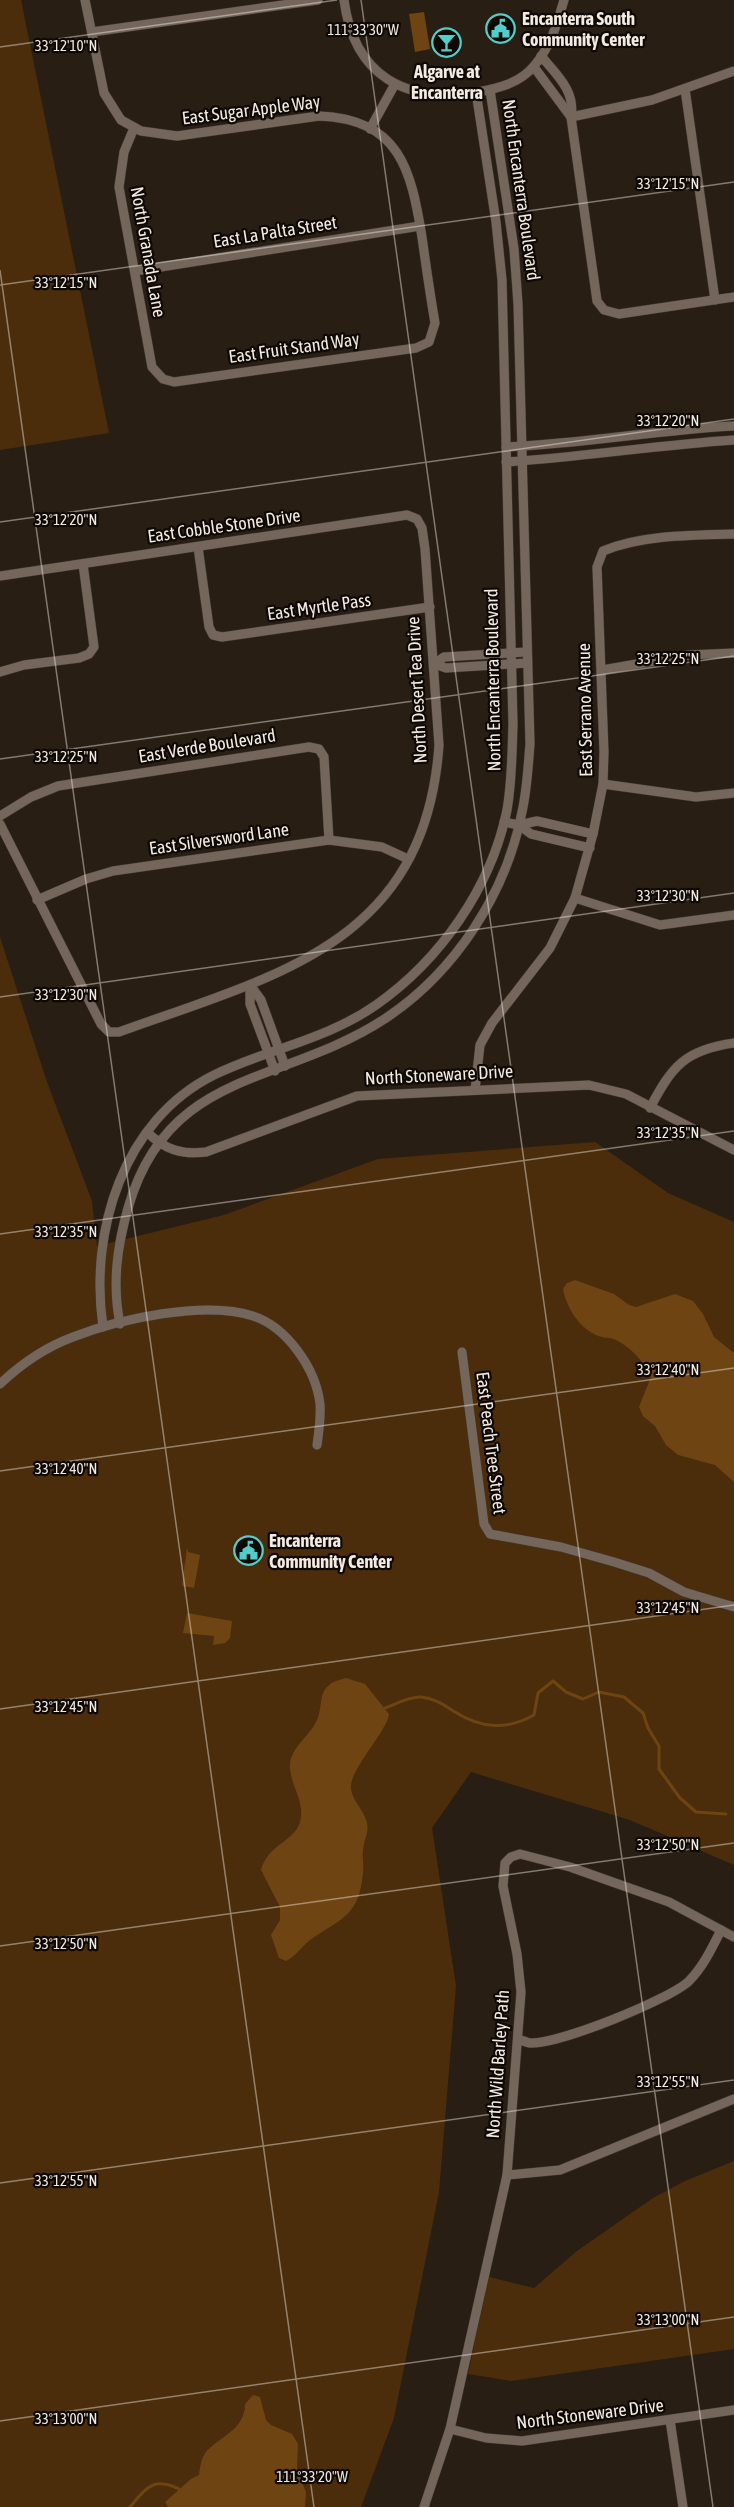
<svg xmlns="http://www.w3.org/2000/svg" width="734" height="2507" font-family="'Asap Condensed',sans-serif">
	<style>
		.green { fill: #4b2d0b }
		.water { fill: #6e4413 }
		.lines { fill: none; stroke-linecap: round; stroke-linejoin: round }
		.stream { stroke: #6e4413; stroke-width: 3 }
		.minor-casing { stroke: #433a34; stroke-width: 10 }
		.minor { stroke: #74665a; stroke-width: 9 }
		.ticks { fill: none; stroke: #f2eae3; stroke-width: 1.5; stroke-opacity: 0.45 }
		.labels { text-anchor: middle; stroke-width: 4.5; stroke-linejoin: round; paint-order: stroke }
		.poi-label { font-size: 18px; font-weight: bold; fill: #f2eae3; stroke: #0e0905; text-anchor: start }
		.street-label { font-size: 18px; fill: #f2eae3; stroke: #0e0905 }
		.ticks-label { font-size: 15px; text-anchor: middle; fill: #f2eae3; stroke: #0e0905; stroke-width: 4.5; stroke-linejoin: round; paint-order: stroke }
	</style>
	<rect width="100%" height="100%" fill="#291e14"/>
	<g class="green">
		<path d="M0,0H21L109,433L0,450Z"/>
		<path d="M0,937L47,1082L92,1201L97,1246L224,1215L378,1159L595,1142L668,1193L734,1222V1865L630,1820L471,1772L432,1828L456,1986L439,2192L394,2418L361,2507H0Z"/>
		<path d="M734,2161V2349L511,2381L468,2374L489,2277L534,2288L577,2251L653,2198L685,2181Z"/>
	</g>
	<g class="water">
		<path d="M424,12L430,49L415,52L409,14Z"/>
		<path d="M575,1280L614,1294L629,1305L636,1307L675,1294L693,1301L703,1314L714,1337L734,1353V1482L715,1465L678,1455L666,1445L655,1426L643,1416L639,1407L651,1377C646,1363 630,1347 616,1340C609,1337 600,1338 594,1334C578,1326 566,1306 563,1289L567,1283Z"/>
		<path d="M187,1547L188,1552L200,1555L194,1588L182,1586Z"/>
		<path d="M187,1613L232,1621L230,1638L225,1643L213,1645L214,1636L183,1633Z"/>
		<path d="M346,1678L365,1684L389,1714C388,1729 353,1766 351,1785C350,1799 364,1809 367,1823C369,1833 364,1840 363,1850C362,1857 364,1865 363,1873C359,1916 342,1918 310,1940C301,1947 296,1956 286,1961L279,1958L271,1935L280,1920V1907L261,1870C268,1844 294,1842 300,1822C306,1802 289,1784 290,1764C291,1748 309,1736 316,1722C322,1712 319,1696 326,1688C332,1681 339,1680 346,1678Z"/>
		<path d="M253,2395L260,2397L266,2420L271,2425L292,2434L298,2444L297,2470L306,2492L305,2507H168L165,2502L191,2479L199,2475C200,2468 201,2458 206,2452C220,2436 245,2430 245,2404Z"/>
	</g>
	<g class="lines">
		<g class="stream">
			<path d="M385,1708C396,1704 410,1696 421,1697C434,1698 444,1705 455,1712C482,1729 507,1730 534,1715L538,1693L553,1681L566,1692L583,1699L599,1692L624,1697L643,1713L648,1728L659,1746V1769L680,1798L696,1812L726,1814"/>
			<path d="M130,2507C147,2487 154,2476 181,2490"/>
		</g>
		<defs>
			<g id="minor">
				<path d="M85,0L104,93L121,120L141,131L177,136L319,116C400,119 411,170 422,237C426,266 430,294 435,323L429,342L416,348L174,382L163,379L152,367L119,187L124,152L134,128"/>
				<path d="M344,0C354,76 405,104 478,92C499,88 520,83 534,66C551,46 557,24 564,0"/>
				<path d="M92,32L318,0"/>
				<path d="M541,56C556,74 576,91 571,117L597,301L604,310L619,314L734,297"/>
				<path d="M534,67L571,117"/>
				<path d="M685,89L715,300"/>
				<path d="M571,117L652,100L734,71"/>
				<path d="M370,129L395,84"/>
				<path d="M135,271L420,226"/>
				<path d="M506,447C582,444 657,430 734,426"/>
				<path d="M506,462C583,457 658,445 734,440"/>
				<path d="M198,547L209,627L213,635L222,637L430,607"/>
				<path d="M0,576L407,515L417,519L422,528L425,549L439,745C425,944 277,975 119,1032H109L101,1024L0,824"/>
				<path d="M434,664L444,657L526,652"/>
				<path d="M434,664L446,668L527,663"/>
				<path d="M602,670L689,655L734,653"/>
				<path d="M0,672L24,665L79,658L89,654L94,647L83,564"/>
				<path d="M603,784L696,797L734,793"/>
				<path d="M0,816L31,797L58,786L309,747L319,749L324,757L329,840"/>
				<path d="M504,822L519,825L537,821L593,834"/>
				<path d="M519,825L531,834L590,848"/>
				<path d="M575,898L660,925L734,915"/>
				<path d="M37,900L86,879L113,871L329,840L382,847L408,859"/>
				<path d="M250,985V1004L275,1071"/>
				<path d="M250,985L261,1000L285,1066"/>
				<path d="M475,1090L480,1045L492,1023L550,948L575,898L593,834L603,784L604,752L597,567L603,551C642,535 692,535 734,534"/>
				<path d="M650,1108C672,1066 685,1050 734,1043"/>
				<path d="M147,1132C165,1150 182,1155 206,1152L357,1096L589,1085L626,1094L734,1150"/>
				<path d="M120,1324C112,1284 117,1247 128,1208C168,1068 283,1086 386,1018C455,972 506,894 522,812C527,790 528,767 530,744L518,304L514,249L490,90"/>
				<path d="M103,1327C89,1232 123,1120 214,1075C267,1049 326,1040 376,1005C440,960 491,888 507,810C512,782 512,753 513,724L502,280L496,222L476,92"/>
				<path d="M462,1352L484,1524L490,1534L561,1547L614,1562L649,1573L684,1592L734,1607"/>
				<path d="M0,1384C21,1364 46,1347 73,1337C119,1319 205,1300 253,1316C287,1327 316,1369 320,1404C321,1418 319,1431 317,1445"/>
				<path d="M518,2039C522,2040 527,2043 531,2043C559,2044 669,2000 689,1981C703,1967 712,1948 721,1930"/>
				<path d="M507,2175L560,2170L734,2099"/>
				<path d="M670,2420L683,2507"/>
				<path d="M450,2429L486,2438L522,2441L734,2410"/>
				<path d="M424,2507L450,2429L507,2175L521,1992L517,1954L503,1886L505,1863L511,1857L520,1854L570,1867L669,1902L734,1937"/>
			</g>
		</defs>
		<use href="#minor" class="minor-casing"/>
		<use href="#minor" class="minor"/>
	</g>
	<path class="ticks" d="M361,0L713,2507M0,47L337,0M0,270L314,2507M0,285L734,182M0,522L734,419M0,759L734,656M0,997L734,893M0,1234L734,1131M0,1471L734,1368M0,1709L734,1605M0,1946L734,1843M0,2183L734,2080M0,2421L734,2317"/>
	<defs>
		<symbol id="civic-ring" viewBox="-11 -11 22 22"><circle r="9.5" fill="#0e0905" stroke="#53cdc9" stroke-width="1.5"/><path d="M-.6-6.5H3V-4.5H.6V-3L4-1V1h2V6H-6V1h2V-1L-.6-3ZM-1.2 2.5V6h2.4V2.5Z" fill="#53cdc9"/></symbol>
		<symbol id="bar-ring" viewBox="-11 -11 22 22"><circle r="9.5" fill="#0e0905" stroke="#53cdc9" stroke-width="1.5"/><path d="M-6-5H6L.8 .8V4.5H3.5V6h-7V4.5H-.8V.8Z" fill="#53cdc9"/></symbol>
	</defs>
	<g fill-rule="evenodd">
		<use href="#civic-ring" x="484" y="12" width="33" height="33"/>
		<use href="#bar-ring" x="430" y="26" width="33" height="33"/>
		<use href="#civic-ring" x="232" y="1534" width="33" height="33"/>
	</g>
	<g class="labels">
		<g class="poi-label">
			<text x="522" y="25">Encanterra South<tspan x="522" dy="21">Community Center</tspan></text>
			<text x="447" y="78" text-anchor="middle">Algarve at<tspan x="447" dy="21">Encanterra</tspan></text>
			<text x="269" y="1547">Encanterra<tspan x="269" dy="21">Community Center</tspan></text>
		</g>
		<g class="street-label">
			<text transform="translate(251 110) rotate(-7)" y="6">East Sugar Apple Way</text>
			<text transform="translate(521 190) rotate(82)" y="6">North Encanterra Boulevard</text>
			<text transform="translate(275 232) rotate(-9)" y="6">East La Palta Street</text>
			<text transform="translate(148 252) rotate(80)" y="6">North Granada Lane</text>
			<text transform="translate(294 348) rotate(-8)" y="6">East Fruit Stand Way</text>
			<text transform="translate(224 526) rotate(-8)" y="6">East Cobble Stone Drive</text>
			<text transform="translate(319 607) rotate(-8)" y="6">East Myrtle Pass</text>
			<text transform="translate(493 680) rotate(-91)" y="6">North Encanterra Boulevard</text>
			<text transform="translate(417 690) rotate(-93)" y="6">North Desert Tea Drive</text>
			<text transform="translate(585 710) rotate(-91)" y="6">East Serrano Avenue</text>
			<text transform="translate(207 746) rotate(-9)" y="6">East Verde Boulevard</text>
			<text transform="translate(219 839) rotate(-8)" y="6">East Silversword Lane</text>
			<text transform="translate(439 1075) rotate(-3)" y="6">North Stoneware Drive</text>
			<text transform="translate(491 1443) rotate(83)" y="6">East Peach Tree Street</text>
			<text transform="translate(498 2064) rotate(-86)" y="6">North Wild Barley Path</text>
			<text transform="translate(590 2414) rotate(-7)" y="6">North Stoneware Drive</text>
		</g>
	</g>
	<g class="ticks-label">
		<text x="363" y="35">111°33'30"W</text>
		<text x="66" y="51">33°12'10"N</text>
		<text x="668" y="189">33°12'15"N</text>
		<text x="66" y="288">33°12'15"N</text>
		<text x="668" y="426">33°12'20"N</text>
		<text x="66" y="525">33°12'20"N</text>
		<text x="668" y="664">33°12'25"N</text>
		<text x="66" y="762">33°12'25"N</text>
		<text x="668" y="901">33°12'30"N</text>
		<text x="66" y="1000">33°12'30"N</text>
		<text x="668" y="1138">33°12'35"N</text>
		<text x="66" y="1237">33°12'35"N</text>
		<text x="668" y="1375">33°12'40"N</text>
		<text x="66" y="1474">33°12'40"N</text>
		<text x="668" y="1613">33°12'45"N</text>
		<text x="66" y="1712">33°12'45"N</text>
		<text x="668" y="1850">33°12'50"N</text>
		<text x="66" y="1949">33°12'50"N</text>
		<text x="668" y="2087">33°12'55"N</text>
		<text x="66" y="2186">33°12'55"N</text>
		<text x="668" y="2325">33°13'00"N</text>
		<text x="66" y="2424">33°13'00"N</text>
		<text x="312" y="2482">111°33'20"W</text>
	</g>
</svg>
